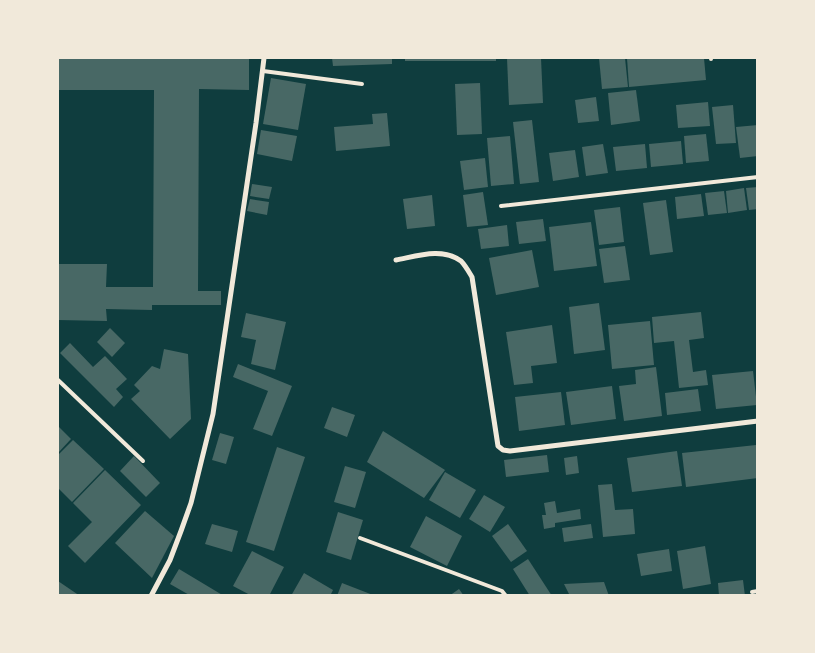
<svg xmlns="http://www.w3.org/2000/svg" width="815" height="653" font-family="Manrope,sans-serif">
	<style>
		.building { fill: #486865 }
		.lines { fill: none; stroke-linecap: round; stroke-linejoin: round }
		.service { stroke: #f1e9da; stroke-width: 4 }
		.minor { stroke: #f1e9da; stroke-width: 5 }
	</style>
	<rect width="100%" height="100%" fill="#0f3d3e"/>
	<g class="building">
		<path d="M58,58H249V90L199,89L198,291H221V305H152V310L106,309L107,321L58,320V264H107L106,287H153L154,90H58Z"/>
		<path d="M332,58H392V64L333,66Z"/>
		<rect x="405" y="58" width="91" height="3"/>
		<path d="M507,58H541L543,103L509,105Z"/>
		<path d="M599,58H625L628,87L602,89Z"/>
		<path d="M627,58H704L706,80L629,87Z"/>
		<path d="M271,78L306,84L298,130L263,124Z"/>
		<path d="M480,83L482,134L457,135L455,84Z"/>
		<path d="M636,90L640,121L611,125L608,93Z"/>
		<path d="M596,97L599,121L578,123L575,100Z"/>
		<path d="M708,102L710,126L678,128L676,105Z"/>
		<path d="M733,105L736,143L716,144L712,107Z"/>
		<path d="M387,113L390,146L336,151L334,127L373,124L372,114Z"/>
		<path d="M532,120L539,182L520,184L513,122Z"/>
		<path d="M758,125V156L740,158L736,127Z"/>
		<path d="M261,130L297,136L292,161L257,154Z"/>
		<path d="M706,134L709,161L686,163L684,136Z"/>
		<path d="M510,136L514,184L491,186L487,138Z"/>
		<path d="M681,141L683,164L651,167L649,144Z"/>
		<path d="M603,144L608,173L586,176L582,147Z"/>
		<path d="M645,144L647,168L616,171L613,147Z"/>
		<path d="M575,150L579,177L553,181L549,153Z"/>
		<path d="M485,158L488,187L464,190L460,161Z"/>
		<path d="M252,184L272,187L269,199L250,196Z"/>
		<path d="M758,187V209L749,210L746,188Z"/>
		<path d="M744,188L747,210L728,213L726,191Z"/>
		<path d="M724,191L727,213L708,215L705,193Z"/>
		<path d="M483,192L488,225L467,227L463,195Z"/>
		<path d="M701,194L704,216L677,219L675,197Z"/>
		<path d="M432,195L435,226L407,229L403,199Z"/>
		<path d="M250,199L269,202L267,215L247,211Z"/>
		<path d="M666,200L673,252L650,255L643,203Z"/>
		<path d="M620,207L624,242L599,245L594,210Z"/>
		<path d="M543,219L546,241L519,244L516,222Z"/>
		<path d="M591,222L597,266L554,271L549,227Z"/>
		<path d="M507,225L509,246L481,249L478,229Z"/>
		<path d="M625,246L630,280L604,283L599,249Z"/>
		<path d="M532,250L539,287L496,295L489,258Z"/>
		<path d="M599,303L605,350L574,354L569,307Z"/>
		<path d="M701,312L704,338L689,340L693,372L706,370L708,385L679,388L674,341L654,343L652,317Z"/>
		<path d="M246,313L286,322L275,370L251,364L256,340L241,337Z"/>
		<path d="M650,321L654,365L612,369L608,325Z"/>
		<path d="M552,325L557,363L531,366L533,383L514,385L506,332Z"/>
		<path d="M110,328L125,343L112,357L97,342Z"/>
		<path d="M70,343L93,367L105,356L127,379L116,389L123,397L114,407L60,353Z"/>
		<path d="M164,349L188,354L191,419L170,439L131,399L140,391L134,385L152,366L160,369Z"/>
		<path d="M238,364L292,386L272,436L253,429L268,391L233,377Z"/>
		<path d="M656,367L662,416L624,421L619,386L636,384L635,370Z"/>
		<path d="M753,371L757,405L716,409L712,375Z"/>
		<path d="M612,386L616,419L571,425L566,392Z"/>
		<path d="M698,389L701,411L667,415L665,393Z"/>
		<path d="M561,392L565,425L519,431L515,397Z"/>
		<path d="M332,407L355,415L347,437L324,428Z"/>
		<path d="M58,426L71,439L58,453Z"/>
		<path d="M383,431L445,470L424,498L367,462Z"/>
		<path d="M220,433L234,437L226,464L212,460Z"/>
		<path d="M73,440L104,469L72,502L58,488V455Z"/>
		<path d="M756,445L758,478L686,487L682,453Z"/>
		<path d="M277,447L305,457L274,551L246,542Z"/>
		<path d="M677,451L682,486L632,492L627,458Z"/>
		<path d="M547,455L549,472L506,477L504,460Z"/>
		<path d="M134,456L160,483L146,497L120,471Z"/>
		<path d="M577,456L579,473L566,475L564,458Z"/>
		<path d="M345,466L366,472L355,508L334,502Z"/>
		<path d="M105,470L141,505L85,563L68,546L92,522L73,503Z"/>
		<path d="M445,472L476,490L460,518L429,500Z"/>
		<path d="M612,484L615,510L633,509L635,534L603,537L598,485Z"/>
		<path d="M484,495L505,507L490,532L469,519Z"/>
		<path d="M555,501L557,513L580,509L581,519L555,523V527L544,529L542,515H546L544,503Z"/>
		<path d="M145,511L174,536L152,578L115,543Z"/>
		<path d="M338,512L363,520L351,560L326,552Z"/>
		<path d="M426,516L462,536L447,566L410,547Z"/>
		<path d="M212,524L238,531L232,552L205,544Z"/>
		<path d="M508,524L527,551L511,562L492,536Z"/>
		<path d="M591,524L593,538L564,542L562,528Z"/>
		<path d="M705,546L711,584L683,589L677,551Z"/>
		<path d="M669,549L672,571L641,576L637,554Z"/>
		<path d="M252,551L284,567L269,596H252L233,586Z"/>
		<path d="M528,559L552,596H530L513,569Z"/>
		<path d="M179,569L224,596H191L170,584Z"/>
		<path d="M304,573L333,590L330,596H291Z"/>
		<path d="M743,580L745,596H719L718,583Z"/>
		<path d="M58,581L80,596H58Z"/>
		<path d="M604,582L609,596H570L564,584Z"/>
		<path d="M342,583L373,595V596H337Z"/>
		<path d="M459,589L464,596H449Z"/>
	</g>
	<g class="lines">
		<g class="service">
			<path d="M711,58V59"/>
			<path d="M263,71L362,84"/>
			<path d="M501,206L758,177"/>
			<path d="M58,380L143,461"/>
			<path d="M360,538L502,591L506,596"/>
			<path d="M752,592L758,591"/>
		</g>
		<g class="minor">
			<path d="M396,260C417,256 442,247 461,261C465,265 469,272 472,277L498,446L503,450L510,451L758,421"/>
			<path d="M151,596L170,560L181,531L191,503L213,414L256,123L264,58"/>
		</g>
	</g>
	<rect width="815" height="653" fill="none" stroke="#f1e9da" stroke-width="118"/>
</svg>
